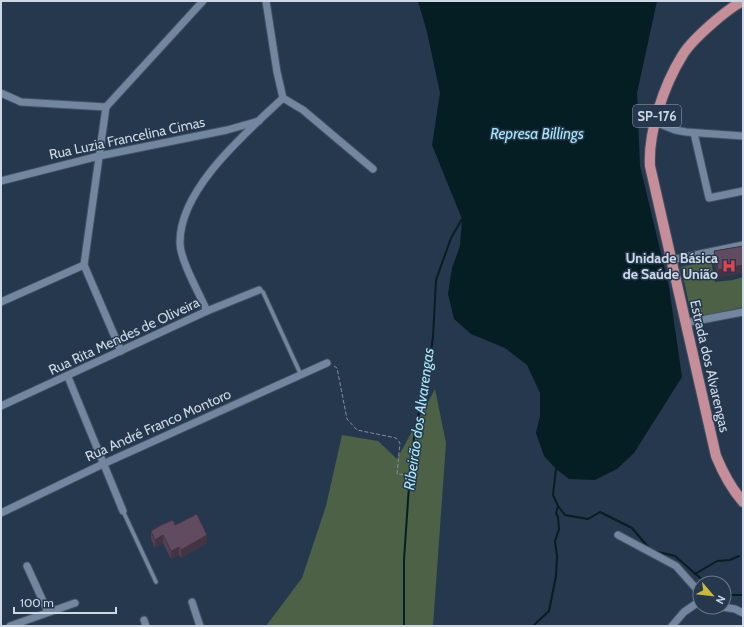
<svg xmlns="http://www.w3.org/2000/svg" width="744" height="627" font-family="Cabin,sans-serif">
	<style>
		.green { fill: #4c6145 }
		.water { fill: #051e23 }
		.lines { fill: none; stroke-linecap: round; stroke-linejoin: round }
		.stream { stroke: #051e23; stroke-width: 2 }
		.lane-casing { stroke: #435364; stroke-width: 5.5 }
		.street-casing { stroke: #435364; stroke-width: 9 }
		.primary-casing { stroke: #435364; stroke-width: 12 }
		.path { stroke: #808e9f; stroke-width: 1; stroke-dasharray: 4 2; stroke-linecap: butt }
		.lane { stroke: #72869f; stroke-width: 3.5 }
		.street { stroke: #72869f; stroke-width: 7 }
		.primary { stroke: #c68e98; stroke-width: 10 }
		.wall { fill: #534053 }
		.shaded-wall { fill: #433443 }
		.building { fill: #604b60; stroke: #433443 }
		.labels { text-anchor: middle; stroke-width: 3; stroke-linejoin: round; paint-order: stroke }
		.shield { fill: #26384d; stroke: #9ba8b8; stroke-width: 1 }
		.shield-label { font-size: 13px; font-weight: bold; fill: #cdd8e6 }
		.street-label { font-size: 14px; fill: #cdd8e6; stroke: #26384d }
		.poi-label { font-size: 14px; font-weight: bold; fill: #cdd8e6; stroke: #26384d; text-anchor: end }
		.water-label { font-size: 15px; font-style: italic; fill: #a9e8f7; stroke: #26384d }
	</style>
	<rect width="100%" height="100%" fill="#26384d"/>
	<g class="green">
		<path d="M711,260L715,282L733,280L743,277V307L701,317L695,315L689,304L681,267Z"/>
		<path d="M435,389L446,443L433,626H266L302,578L326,506L342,435L378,441L397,459Z"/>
	</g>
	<path class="water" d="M418,1H657L637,93L640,166L669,287L682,377L634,453L617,469L595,480L569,479L556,469L544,456L536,433L540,416V393L527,365L505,348L471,334L454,319L448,294L452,268L460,246L462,219L432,145L440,93L427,32Z"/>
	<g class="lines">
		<g class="stream">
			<path d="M558,506L565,515L588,519L600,512L632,528L649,548"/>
			<path d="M654,551L675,556L706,583"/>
			<path d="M695,574L717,561L730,560L739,556"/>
			<path d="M724,592L729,595H743"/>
			<path d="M404,626V560L410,471L415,429L427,379L433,337L436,280L451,238L462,219"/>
			<path d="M533,626L549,611L556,576L557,556L555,541L559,529L558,517L556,513L558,506L553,495L556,469"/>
		</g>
		<defs>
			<g id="lane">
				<path d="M259,290L263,292L301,375"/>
				<path d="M123,511L156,582"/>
			</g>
			<g id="street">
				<path d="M266,1L277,72L283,98L303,110L373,169"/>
				<path d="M1,93L21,102L106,107"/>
				<path d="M106,107L84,265L121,351"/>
				<path d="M106,107L203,1"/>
				<path d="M655,122L675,130L686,132L743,136"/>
				<path d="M694,133L709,198L743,191"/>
				<path d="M1,181L99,156L227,130L259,121"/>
				<path d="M671,260L743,245"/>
				<path d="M1,302L84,265"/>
				<path d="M207,311C200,295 180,260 180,243C179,189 247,132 283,98"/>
				<path d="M685,323L743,312"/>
				<path d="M68,377L123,511"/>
				<path d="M1,406L207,311L259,290"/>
				<path d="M1,513L103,464L327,363"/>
				<path d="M618,535L676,566L700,593"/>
				<path d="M27,566L48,612"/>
				<path d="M192,602L200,626"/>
				<path d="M722,607L735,609L743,613"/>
				<path d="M144,620L146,626"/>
				<path d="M10,626L75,603"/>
				<path d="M672,626L684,612L700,601"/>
			</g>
			<path id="primary" d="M743,1C727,9 691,40 682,56C664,85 648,132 650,166L716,456C723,473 731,488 743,502"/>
		</defs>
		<use href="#lane" class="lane-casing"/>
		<use href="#street" class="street-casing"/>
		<use href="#primary" class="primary-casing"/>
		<path class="path" d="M334,366L337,368L347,419L357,430L396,438L400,443L397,474L417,476"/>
		<use href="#lane" class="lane"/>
		<use href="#street" class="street"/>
		<use href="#primary" class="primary"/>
	</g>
	<g class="wall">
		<path d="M743,246L718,278L714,259V251Z"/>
		<path d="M151,531L207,543L181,558L179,555L171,559L163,543L155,548L151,539Z"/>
	</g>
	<g class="shaded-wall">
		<path d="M743,265V273L718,278V270Z"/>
		<path d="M163,535V543L155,548V540Z"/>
		<path d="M207,535V543L181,558V550Z"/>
		<path d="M179,547V555L171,559V551Z"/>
	</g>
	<g class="building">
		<path d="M743,246V265L718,270L714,251Z"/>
		<path d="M197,514L207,535L181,550L179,547L171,551L163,535L155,540L151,531L161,525L173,520L175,525Z"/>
	</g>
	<defs>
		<symbol id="hospital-bare" viewBox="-9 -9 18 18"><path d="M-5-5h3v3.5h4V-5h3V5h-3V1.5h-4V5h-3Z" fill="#e0444e" stroke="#26384d" stroke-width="2.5" paint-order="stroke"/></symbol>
	</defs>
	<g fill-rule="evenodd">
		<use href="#hospital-bare" x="719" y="256" width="20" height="20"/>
	</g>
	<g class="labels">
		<rect class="shield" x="633" y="105" width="48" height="22" rx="3"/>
		<g class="shield-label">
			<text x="657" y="121">SP-176</text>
		</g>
		<g class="street-label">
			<text transform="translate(127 138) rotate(-12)" y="5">Rua Luzia Francelina Cimas</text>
			<text transform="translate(124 336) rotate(-25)" y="5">Rua Rita Mendes de Oliveira</text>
			<text transform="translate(710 366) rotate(77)" y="5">Estrada dos Alvarengas</text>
			<text transform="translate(158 425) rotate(-24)" y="5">Rua André Franco Montoro</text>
		</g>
		<g class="poi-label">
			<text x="718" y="263">Unidade Básica<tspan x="718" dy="16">de Saúde União</tspan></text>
		</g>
		<g class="water-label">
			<text x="537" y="139">Represa Billings</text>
			<text transform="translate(419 419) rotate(-82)" y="5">Ribeirão dos Alvarengas</text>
		</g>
	</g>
	<rect width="744" height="627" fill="none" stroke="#cdd8e6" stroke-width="4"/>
	<g transform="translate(712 595) rotate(118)"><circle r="19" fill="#26384d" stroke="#69788a"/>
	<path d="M0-3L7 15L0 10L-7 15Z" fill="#cbba39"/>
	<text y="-6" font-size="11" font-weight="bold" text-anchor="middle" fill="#cdd8e6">N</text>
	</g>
	<path d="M14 607v6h102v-6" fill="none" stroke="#cdd8e6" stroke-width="2"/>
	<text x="20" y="607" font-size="12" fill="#cdd8e6" stroke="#26384d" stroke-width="3" paint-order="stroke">100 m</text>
</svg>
